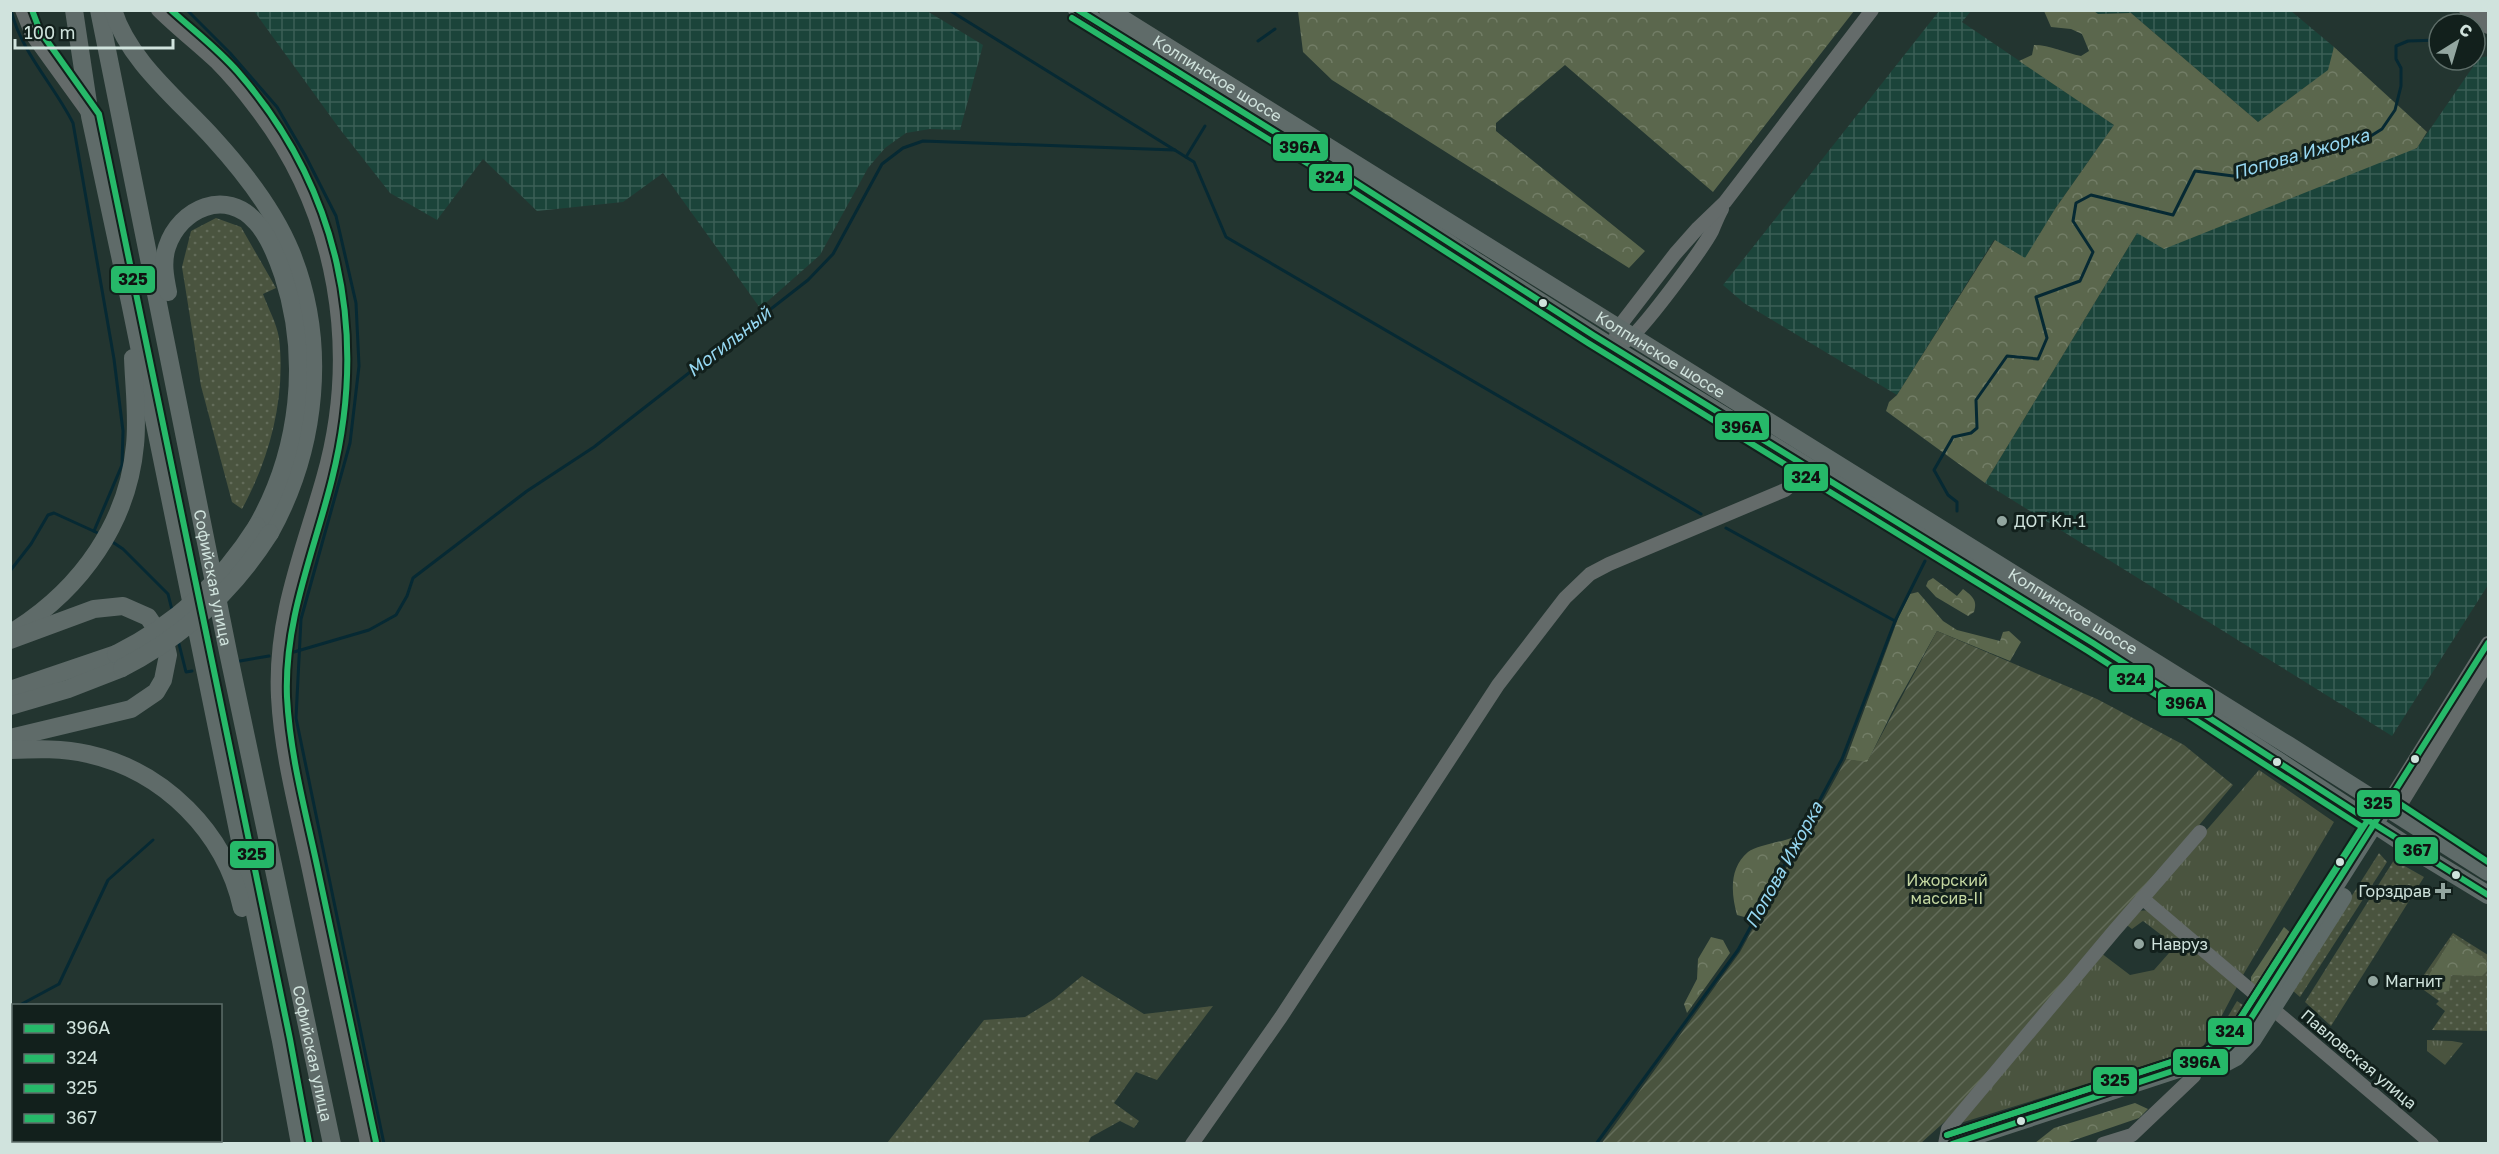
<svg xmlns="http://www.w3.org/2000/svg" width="2499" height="1154" font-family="'Golos Text',sans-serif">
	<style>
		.industrial { fill: url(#industrial-grid) }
		.grass { fill: url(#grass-dots) }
		.forest { fill: url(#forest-crowns) }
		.park { fill: url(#park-tufts) }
		.garden { fill: url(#garden-furrows) }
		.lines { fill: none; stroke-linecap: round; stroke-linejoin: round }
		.stream { stroke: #062933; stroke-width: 3 }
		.minor { stroke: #646b6a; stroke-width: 14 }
		.major { stroke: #5f6b69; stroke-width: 18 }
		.major-bridge { stroke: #5f6b69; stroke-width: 18 }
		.bus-1-casing { stroke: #12201c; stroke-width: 10 }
		.bus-2-casing { stroke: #12201c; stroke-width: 10 }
		.bus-3-casing { stroke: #12201c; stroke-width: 10 }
		.bus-4-casing { stroke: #12201c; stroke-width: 10 }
		.bus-1 { stroke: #26b969; stroke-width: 6 }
		.bus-2 { stroke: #26b969; stroke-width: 6 }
		.bus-3 { stroke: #26b969; stroke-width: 6 }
		.bus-4 { stroke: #26b969; stroke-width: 6 }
		.bus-dot { fill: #d0e3dd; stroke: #12201c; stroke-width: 2 }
		.poi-dot { fill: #93a6a0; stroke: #12201c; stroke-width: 2 }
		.labels { text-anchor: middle; stroke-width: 6; stroke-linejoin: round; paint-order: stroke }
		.street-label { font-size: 16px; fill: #d0e3dd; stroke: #12201c }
		.poi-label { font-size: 16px; fill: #d0e3dd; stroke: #12201c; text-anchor: start }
		.park-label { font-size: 16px; fill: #c4d7a1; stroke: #12201c }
		.water-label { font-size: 18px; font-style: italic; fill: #96d8f2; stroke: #12201c }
		.line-badge { stroke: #12201c; stroke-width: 2 }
		.pale-badge-label { font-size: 16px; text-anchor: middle; font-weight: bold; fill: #111 }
	</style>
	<defs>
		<pattern id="industrial-grid" width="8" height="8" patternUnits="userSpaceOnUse" patternTransform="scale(1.5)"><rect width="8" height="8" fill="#1b443a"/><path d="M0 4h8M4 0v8" fill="none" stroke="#3b5f56"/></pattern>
		<pattern id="grass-dots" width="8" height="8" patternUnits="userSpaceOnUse" patternTransform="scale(1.5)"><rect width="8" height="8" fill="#4a543f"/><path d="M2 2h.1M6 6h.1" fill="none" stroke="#636c5a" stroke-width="1.8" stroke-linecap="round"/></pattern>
		<pattern id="forest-crowns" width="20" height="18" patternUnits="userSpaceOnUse" patternTransform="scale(1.5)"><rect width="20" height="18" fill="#5b674d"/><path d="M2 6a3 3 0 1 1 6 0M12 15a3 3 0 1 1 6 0" fill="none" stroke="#727d66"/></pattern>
		<pattern id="park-tufts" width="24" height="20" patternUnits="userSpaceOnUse" patternTransform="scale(1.5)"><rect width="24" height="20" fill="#4a543f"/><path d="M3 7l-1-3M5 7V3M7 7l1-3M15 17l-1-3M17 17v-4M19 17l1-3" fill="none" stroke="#636c5a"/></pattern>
		<pattern id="garden-furrows" width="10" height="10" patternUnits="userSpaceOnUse" patternTransform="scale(1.5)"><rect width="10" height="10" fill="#4a543f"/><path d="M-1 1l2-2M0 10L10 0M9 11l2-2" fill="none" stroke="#636c5a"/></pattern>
	</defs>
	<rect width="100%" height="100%" fill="#233530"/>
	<g class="industrial">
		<path d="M254,11H927L983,45L960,130L930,129L906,133L885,148L868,168L820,255L760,308L663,173L623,202L537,211L483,159L437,220L390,193L339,128Z"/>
		<path d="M1939,11H1971L1962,22L2114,125L2055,209L2025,259L1994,240L1897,395L1744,303L1723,285Z"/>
		<path d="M2094,11H2291L2334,47L2329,70L2258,122L2131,13L2098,14Z"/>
		<path d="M2488,56V585L2392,736L1985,483L2137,233L2417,148L2479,58Z"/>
	</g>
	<g class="grass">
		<path d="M216,218L241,227L276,288L263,294C268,308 277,324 279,338C286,397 270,458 242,509L232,502L201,386L182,267L191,231Z"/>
		<path d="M2379,853L2387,862L2300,997L2292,990Z"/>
		<path d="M2394,860L2424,877L2331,1026L2305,1002Z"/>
		<path d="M2453,933L2488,955V1031L2432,1030L2445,1011L2436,1004L2439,1001L2417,985Z"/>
		<path d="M1082,976L1144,1014L1213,1006L1157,1080L1136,1072L1114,1103L1139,1121L1134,1128L1120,1121L1091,1137L1088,1143H887L984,1020L1025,1017L1054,999Z"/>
		<path d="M2237,1001L2249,1009L2220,1042L2210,1047Z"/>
	</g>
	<g class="forest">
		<path d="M1298,11H1854L1713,192L1565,65L1496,123V131L1645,251L1629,268L1332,80L1303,52Z"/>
		<path d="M2044,11H2094L2098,14L2131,13L2258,122L2328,70L2334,47L2427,132L2417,148L2164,249L2137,233L1985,483L1886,411L1889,402L1897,395L1995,240L2025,258L2055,209L2114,125L2019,61L2032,55L2034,45C2050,45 2066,53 2081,56L2089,51L2082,34L2071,29L2051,27Z"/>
		<path d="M1933,578L1957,596L1963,589C1972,596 1978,600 1974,612L1968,616L1936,597L1926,586L1928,581Z"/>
		<path d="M1918,592L1943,621L1957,630L2000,641L2003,632L2009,631L2021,642L2010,661L1937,631L1895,706L1867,763L1846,759L1899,616L1910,594Z"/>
		<path d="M1794,837L1748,918L1737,915C1731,893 1729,868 1748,852C1757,845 1783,842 1794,837Z"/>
		<path d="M2284,927L2294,936L2263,984L2258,987L2251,983V977Z"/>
		<path d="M2453,936L2486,960L2487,971L2482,976L2451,975L2449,991L2439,993L2424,983Z"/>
		<path d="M1711,937L1723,940L1730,953L1687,1013L1684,1004L1697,979L1698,959Z"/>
		<path d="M2135,1103L2148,1109L2139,1118L2066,1143H2035L2054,1128Z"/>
	</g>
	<g class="park">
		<path d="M2259,770L2334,822L2243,975L2149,896Z"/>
		<path d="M2152,910L2239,983L2219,1021L2202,1048L1954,1125L2101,953L2130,975L2154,970L2169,953L2159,943L2164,937L2143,921L2132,929L2124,923L2135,911Z"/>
		<path d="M2427,1040L2452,1041L2463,1043L2445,1065L2427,1051Z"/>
	</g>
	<path class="garden" d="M1937,631L2097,699L2184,745L2233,785L1960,1108L1921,1143L1601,1144L1740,952L1846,759L1867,762Z"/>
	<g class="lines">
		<g class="stream">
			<path d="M11,10C21,52 54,85 73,123L114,359L123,431L122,465L94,531"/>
			<path d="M187,10L230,53L277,107L305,155L336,216L356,303L359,366L350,443L301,619L296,718L384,1144"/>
			<path d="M949,10L1194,162L1226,237L1701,514"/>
			<path d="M1258,41L1275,29"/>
			<path d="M1186,157L1205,126"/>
			<path d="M1957,511V502L1948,495L1934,470L1953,437L1971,433L1977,428L1976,400L2007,356L2038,359L2047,338L2036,297L2080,281L2093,252L2073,221L2076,203L2091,195L2173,215L2195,171L2233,176L2344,148L2366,139L2382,129L2395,110L2401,86V68L2396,59V46L2408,41L2439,40"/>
			<path d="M1726,528L1895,621"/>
			<path d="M111,541L123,549L168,594L172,610"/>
			<path d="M10,571L31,544L48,515L54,513L100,534"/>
			<path d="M178,640L186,672L192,671"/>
			<path d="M294,652L369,630L396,615L407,596L413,578L527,491L594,447L808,280L833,254L882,164L903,148L923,141L1175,150"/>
			<path d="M240,661L269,656"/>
			<path d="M18,1006L59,984L108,880L153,840"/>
			<path d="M10,1009L14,1008"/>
			<path d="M1596,1144L1738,950L1842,759L1895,621L1925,561"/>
		</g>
		<g class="minor">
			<path d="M22,10L32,35L89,114"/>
			<path d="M158,10C177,29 198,45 217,63C231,77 244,93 256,109C337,214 359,352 323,478C302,552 274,617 278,697C281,755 297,813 309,870C328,961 347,1052 367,1144"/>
			<path d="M2466,10L2488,27"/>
			<path d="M2486,10L2488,12"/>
			<path d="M1626,341C1640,334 1703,248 1712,231C1715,224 1718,216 1722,209"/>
			<path d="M1613,348L1618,328L1675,254L1698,228L1725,202L1872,10"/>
			<path d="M2386,806L2488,643"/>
			<path d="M2396,812L2488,662"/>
			<path d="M2142,898L2432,1144"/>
			<path d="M1192,1144L1281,1017L1498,685L1565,598L1590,574L1609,564L1785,490L1795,482L1804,465"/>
			<path d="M1945,1144L1948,1129L2114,931L2200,832"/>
			<path d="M2103,1144L2132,1135L2194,1076"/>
		</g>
		<g class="major">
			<path d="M74,10L90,116L130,302L281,1041L300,1144"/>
			<path id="s1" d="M99,10L228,652L332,1144"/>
			<path d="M113,10C129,62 179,100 214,139C244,172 274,210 291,252C328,343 317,448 270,533"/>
			<path d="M1077,10L1417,222L1474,260L1613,348L1892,518L2216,720L2409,847L2488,895"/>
			<path id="s2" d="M1108,10L2288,745L2488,872"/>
			<path d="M168,292C165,277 162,262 167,247C180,208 226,188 256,222C269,236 277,257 283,275C310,358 300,450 257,526"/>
			<path d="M17,629C81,588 128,523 135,445C138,416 134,387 133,358"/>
			<path d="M10,640L94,609L123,606L148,617L165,642L168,655L163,680L156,692L131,709L10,738"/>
			<path d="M10,690L116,654"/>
			<path d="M10,706L68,689L122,668"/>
			<path d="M10,750C36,749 63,748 88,754C164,771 225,832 242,908"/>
			<path d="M2221,1065L2236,1057L2253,1039L2343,897"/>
			<path d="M1950,1144L2209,1059L2228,1047L2243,1031L2380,815"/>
		</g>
		<g class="major-bridge">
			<path d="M116,654C176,624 221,583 257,526"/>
			<path d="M122,668C184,636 232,593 270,533"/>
		</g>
		<defs>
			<path id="bus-1" d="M1078,10L1333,168L1593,335L2093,643L2374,824L2243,1031L2228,1047L2209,1059L1952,1144"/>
			<path id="bus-2" d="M1072,18L1328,176L1588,343L2088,651L2362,827L2236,1025L2222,1040L2205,1051L1947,1135"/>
			<g id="bus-3">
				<path d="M32,10L40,31L99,114L290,1039L309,1142"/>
				<path d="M171,10C194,31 218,49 238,72C339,188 369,331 332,479C314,552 284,620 287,697C290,756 306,813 318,870C337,960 356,1051 376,1142"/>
				<path d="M1947,1135L2205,1051L2222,1040L2236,1025L2382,798H2391L2488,862"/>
			</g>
			<path id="bus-4" d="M2488,643L2374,824L2488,895"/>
		</defs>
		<use href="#bus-1" class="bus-1-casing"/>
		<use href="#bus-2" class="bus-2-casing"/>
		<use href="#bus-3" class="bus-3-casing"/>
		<use href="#bus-4" class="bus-4-casing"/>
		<use href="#bus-1" class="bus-1"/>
		<use href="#bus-2" class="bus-2"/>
		<use href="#bus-3" class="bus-3"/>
		<use href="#bus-4" class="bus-4"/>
	</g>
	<g class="bus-dot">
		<circle cx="1543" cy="303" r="5"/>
		<circle cx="2415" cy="759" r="5"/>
		<circle cx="2277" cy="762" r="5"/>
		<circle cx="2340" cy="862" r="5"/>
		<circle cx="2456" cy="875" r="5"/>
		<circle cx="2021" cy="1121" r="5"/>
	</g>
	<g class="poi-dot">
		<circle cx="2002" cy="521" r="6"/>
		<path d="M2440 882h6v6h6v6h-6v6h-6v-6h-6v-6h6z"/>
		<circle cx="2139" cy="944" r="6"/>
		<circle cx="2373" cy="981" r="6"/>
	</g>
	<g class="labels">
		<g class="street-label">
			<text dy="6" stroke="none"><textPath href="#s2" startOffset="129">Колпинское шоссе</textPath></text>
			<text dy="6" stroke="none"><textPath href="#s2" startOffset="651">Колпинское шоссе</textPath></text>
			<text dy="6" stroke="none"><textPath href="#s1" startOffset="579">Софийская улица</textPath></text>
			<text dy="6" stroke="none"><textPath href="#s2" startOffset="1137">Колпинское шоссе</textPath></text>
			<text dy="6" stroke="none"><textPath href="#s1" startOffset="1065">Софийская улица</textPath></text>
			<text transform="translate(2359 1059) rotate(40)" y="6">Павловская улица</text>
		</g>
		<g class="poi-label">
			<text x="2014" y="527">ДОТ Кл-1</text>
			<text x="2431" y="897" text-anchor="end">Горздрав</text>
			<text x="2151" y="950">Навруз</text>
			<text x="2385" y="987">Магнит</text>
		</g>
		<g class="park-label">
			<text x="1947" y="886">Ижорский<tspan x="1947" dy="18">массив-II</tspan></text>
		</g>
		<g class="water-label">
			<text transform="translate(2301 154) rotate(-16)" y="6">Попова Ижорка</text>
			<text transform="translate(729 342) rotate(-38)" y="6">Могильный</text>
			<text transform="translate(1784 865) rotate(-61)" y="6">Попова Ижорка</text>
		</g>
	</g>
	<g class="line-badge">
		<rect x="1272" y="133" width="57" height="29" rx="6" fill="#26b969"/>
		<rect x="1308" y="163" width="45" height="29" rx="6" fill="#26b969"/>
		<rect x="110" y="265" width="46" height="29" rx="6" fill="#26b969"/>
		<rect x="1714" y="412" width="56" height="29" rx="6" fill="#26b969"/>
		<rect x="1783" y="463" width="46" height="29" rx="6" fill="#26b969"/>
		<rect x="2108" y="664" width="46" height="29" rx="6" fill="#26b969"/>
		<rect x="2157" y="688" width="57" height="29" rx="6" fill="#26b969"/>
		<rect x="2356" y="789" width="45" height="29" rx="6" fill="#26b969"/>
		<rect x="2394" y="836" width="45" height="29" rx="6" fill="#26b969"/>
		<rect x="229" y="840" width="46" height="29" rx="6" fill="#26b969"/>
		<rect x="2207" y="1017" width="46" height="29" rx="6" fill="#26b969"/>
		<rect x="2172" y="1048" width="57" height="28" rx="6" fill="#26b969"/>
		<rect x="2092" y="1066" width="46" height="29" rx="6" fill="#26b969"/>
	</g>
	<g class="pale-badge-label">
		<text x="1300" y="153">396А</text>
		<text x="1330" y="183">324</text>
		<text x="133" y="285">325</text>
		<text x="1742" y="433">396А</text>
		<text x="1806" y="483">324</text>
		<text x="2131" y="685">324</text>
		<text x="2186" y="709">396А</text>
		<text x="2378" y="809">325</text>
		<text x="2417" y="856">367</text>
		<text x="252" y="860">325</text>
		<text x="2230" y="1037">324</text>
		<text x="2200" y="1068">396А</text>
		<text x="2115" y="1086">325</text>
	</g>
	<rect width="2499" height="1154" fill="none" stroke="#d0e3dd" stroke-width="24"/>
	<rect x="12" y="1004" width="210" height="138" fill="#12201c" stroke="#5e6e69" stroke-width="1.5"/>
	<rect x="24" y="1024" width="30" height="9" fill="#26b969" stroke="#5e6e69" stroke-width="1.5"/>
	<text x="66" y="1034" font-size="18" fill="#d0e3dd">396А</text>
	<rect x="24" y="1054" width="30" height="9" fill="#26b969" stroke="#5e6e69" stroke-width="1.5"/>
	<text x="66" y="1064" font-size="18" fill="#d0e3dd">324</text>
	<rect x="24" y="1084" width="30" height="9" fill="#26b969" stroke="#5e6e69" stroke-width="1.5"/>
	<text x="66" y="1094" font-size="18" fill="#d0e3dd">325</text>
	<rect x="24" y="1114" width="30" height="9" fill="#26b969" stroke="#5e6e69" stroke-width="1.5"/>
	<text x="66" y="1124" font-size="18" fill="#d0e3dd">367</text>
	<g transform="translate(2457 42) rotate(37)"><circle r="28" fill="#12201c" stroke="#5e6e69" stroke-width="1.5"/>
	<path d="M0-4.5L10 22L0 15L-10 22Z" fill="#93a6a0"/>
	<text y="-9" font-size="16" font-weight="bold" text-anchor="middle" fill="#d0e3dd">С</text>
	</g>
	<path d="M15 39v9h158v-9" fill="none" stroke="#d0e3dd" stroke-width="3"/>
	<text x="24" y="39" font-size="18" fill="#d0e3dd" stroke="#12201c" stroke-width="4.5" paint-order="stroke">100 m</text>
</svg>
